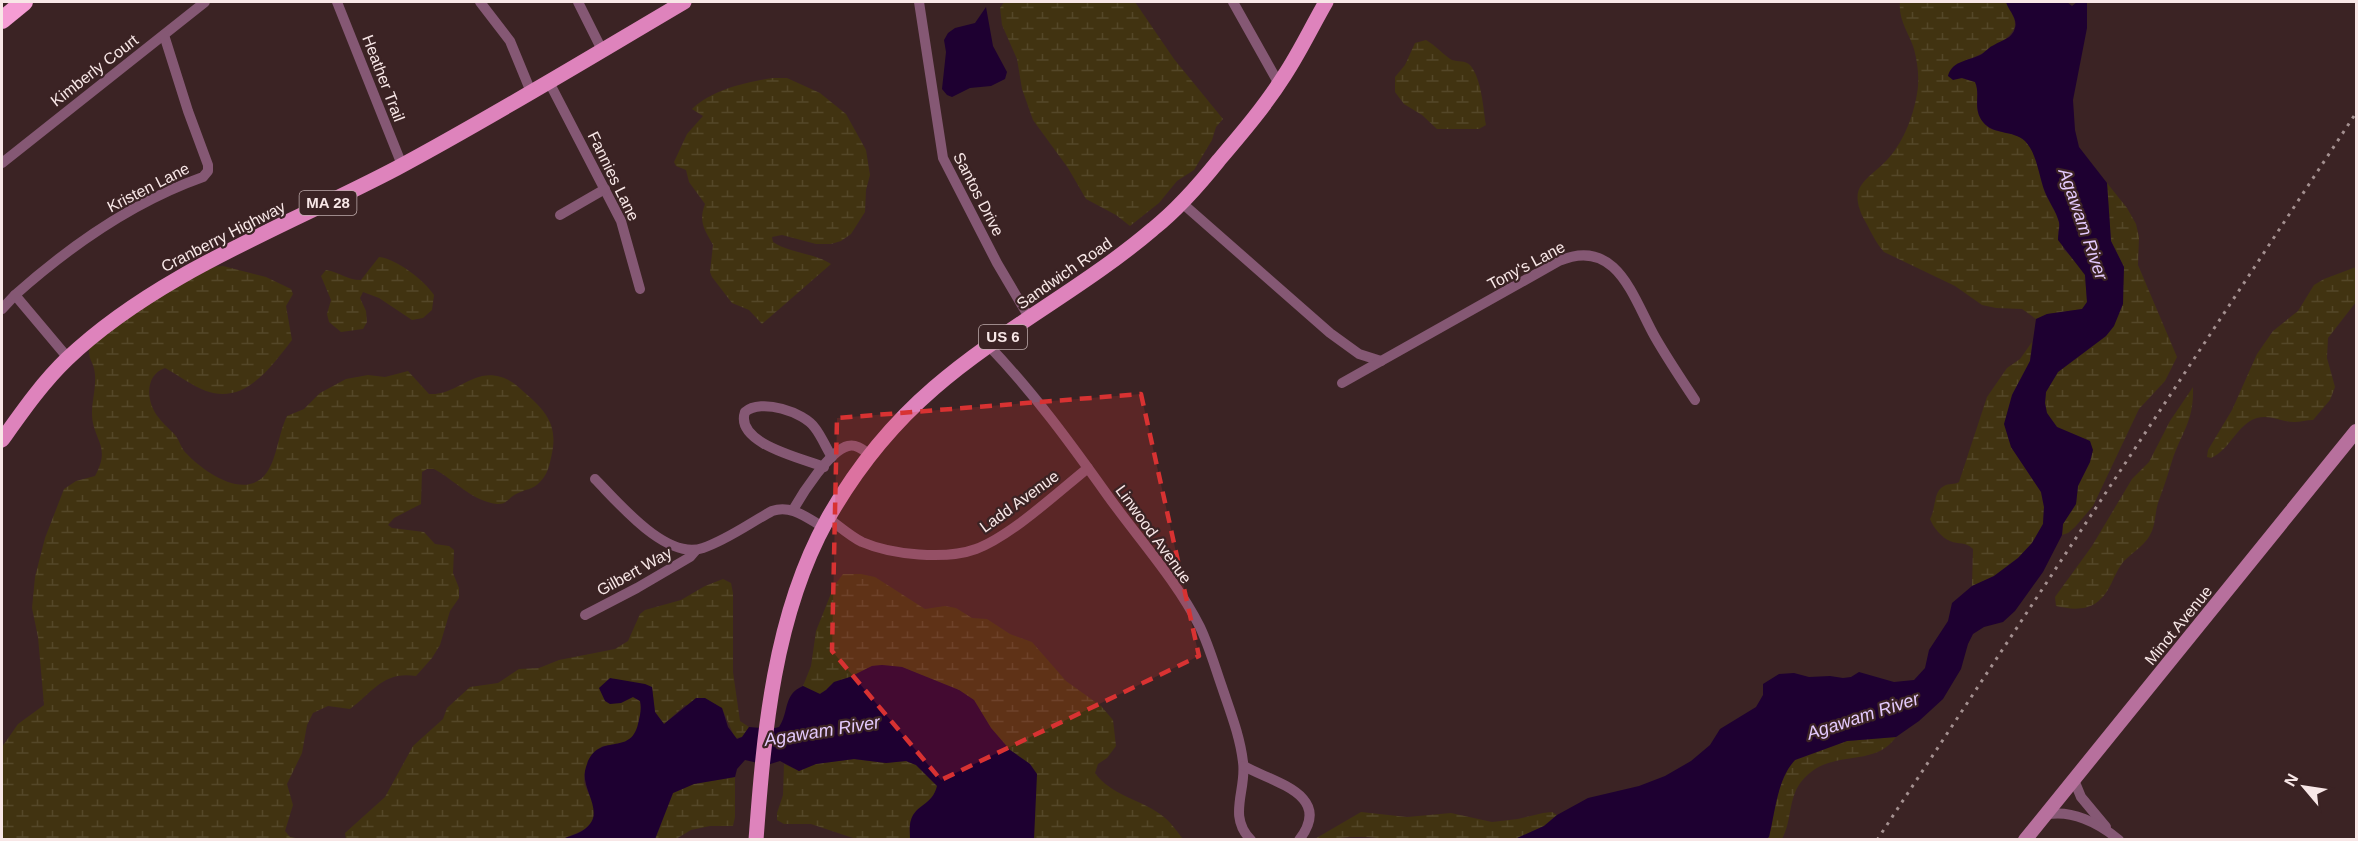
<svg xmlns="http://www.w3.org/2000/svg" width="2358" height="841" font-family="Helvetica,sans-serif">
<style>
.wetland{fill:url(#wetland-marsh)}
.water{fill:#1e0031}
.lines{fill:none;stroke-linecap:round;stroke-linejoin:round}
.street{stroke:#855874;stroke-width:10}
.secondary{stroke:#b7709d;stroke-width:14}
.primary{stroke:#de83bc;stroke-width:15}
.highway{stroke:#f59dd4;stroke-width:18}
.rail{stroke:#a49090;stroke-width:3;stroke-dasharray:3 6;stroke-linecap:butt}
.marked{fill:#d83232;fill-opacity:0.2;stroke:#d83232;stroke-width:4.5;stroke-dasharray:12 8;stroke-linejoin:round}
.labels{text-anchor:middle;stroke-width:4.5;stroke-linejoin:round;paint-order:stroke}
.shield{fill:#3b2324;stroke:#bfacac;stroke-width:1.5}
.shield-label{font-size:15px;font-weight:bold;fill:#f8e7e7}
.street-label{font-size:16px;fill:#f8e7e7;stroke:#3b2324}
.water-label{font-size:18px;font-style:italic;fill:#e4cafd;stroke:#3b2324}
</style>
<defs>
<pattern id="wetland-marsh" width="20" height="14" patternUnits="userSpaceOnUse" patternTransform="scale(1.5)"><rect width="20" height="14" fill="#413311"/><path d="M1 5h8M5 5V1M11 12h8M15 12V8" fill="none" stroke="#544728"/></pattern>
</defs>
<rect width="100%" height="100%" fill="#3b2324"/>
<g class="wetland">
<path d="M1004,2H1135L1174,59L1223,119L1216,127L1212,140L1194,170L1177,181L1159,203L1130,226L1116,215L1086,199L1068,168L1033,120L1022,89L1017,59L1002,25L1000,8Z"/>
<path d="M1900,2H2006C2008,9 2015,15 2015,24C2015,39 1979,56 1966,60L1961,78L1975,82C1981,95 1972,108 1983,122C1993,136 2013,129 2025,141C2038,154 2039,177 2045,193C2049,203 2057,212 2059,223C2060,227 2059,227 2058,232L2064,250L2079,264L2085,275L2087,302L2083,309L2047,314L2036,319L2022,309L1996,308L1982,305L1955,286L1884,252C1876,243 1871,232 1865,221C1844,182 1872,180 1892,154C1906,137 1916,108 1918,86C1919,74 1917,60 1914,49C1909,33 1898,20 1900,2Z"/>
<path d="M1426,40C1435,45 1446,57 1452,60C1458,62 1465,60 1470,65C1482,79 1483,108 1486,125L1479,129H1437L1422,115L1404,104L1395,92V77L1405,65L1415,43Z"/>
<path d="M773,78H787L820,93L846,114L866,150L870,175L866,190L865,212L851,234L841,241L831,244H816L782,235L772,237L773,242C787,252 817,254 831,264L762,324L749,310L732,303L712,277L710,272L713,245C705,230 698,222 705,204L689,182L686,170L676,166L674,162L687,134L703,116L692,109C713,89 746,82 773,78Z"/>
<path d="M2107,183L2127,208L2136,224L2139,237L2138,265L2177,357L2165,381L2139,409L2093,506L2075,527L2068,533L2062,535L2063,524L2076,504L2078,486L2090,462V441L2057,427L2046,413L2045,403L2046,392L2058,372L2106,336L2114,326L2124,267L2111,241Z"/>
<path d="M379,257C397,259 424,280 434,295L432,310L423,318L412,320L379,298L363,292L360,298L366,311L367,322L363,329L341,332L329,322L327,314L331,300L321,276L326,270C340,272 346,280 361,280Z"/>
<path d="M223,266L266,277L291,289L293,294L286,306L292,340C271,367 245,405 206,391C192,386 178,375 165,368C144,375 146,403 159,418C163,424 170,429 175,435C180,441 181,449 187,454C203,471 242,499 264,476C277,462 278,434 287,416L304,409L320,393L346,379L368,375L385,377L408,371L429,394C456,396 473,368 501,377C511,380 516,385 524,392C547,412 559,426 551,458C549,467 547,475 540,482C533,490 525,489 516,494C508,498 507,505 497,504C471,501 455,480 434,469H427L422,472L421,504L394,518L388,525L392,528L424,532L435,544L449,546L454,550L453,573L459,588V598L450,611L440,645L432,658L416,676C383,671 373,692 350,709L328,706L313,713L307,725L302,753L287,784L293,805L285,831L290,837L301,839L2,840V747L18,724L44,705L38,637L32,608L35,577L45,538L64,489L76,481L95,476C112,445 92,440 92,413C92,401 96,388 95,375C94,358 85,361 91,339L207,267Z"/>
<path d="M2356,267V302L2328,338L2327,358L2335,387L2330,400L2313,420C2307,420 2300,422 2294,422C2281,422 2270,414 2257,418C2237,424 2230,450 2211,458L2207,457L2208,450L2232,410L2257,354L2273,331L2298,311L2314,285L2324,279Z"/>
<path d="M2032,342L2030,361L2012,395L2011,447L2041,492L2044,507L2043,524L2032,543L2018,558L1994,576L1972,586L1973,549C1965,541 1959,545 1950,541C1942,538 1933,527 1930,519C1936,509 1933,491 1944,486C1949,483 1954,485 1959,482L1987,397L2007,368L2020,359Z"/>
<path d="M2193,387C2194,422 2182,431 2172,461C2168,474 2164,487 2159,500C2155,510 2156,521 2152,531C2146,545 2134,551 2124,561C2113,574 2111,593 2096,603C2084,611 2069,609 2056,606L2055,597L2092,546L2132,479L2149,462L2170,421Z"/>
<path d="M843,574H861L875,577L925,609L945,606L956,608L972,618L987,619L1010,634L1032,642L1066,681L1101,706L1113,720L1116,746L1107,758L1098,764L1095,773C1111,795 1139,799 1160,814C1170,821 1176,830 1183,839H1034L1030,764L1010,750L991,728L974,700L959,690L902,667L882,665L872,666L850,677L834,682L826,690L819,694L803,686L811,666L816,631L834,586Z"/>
<path d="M723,579L731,583L733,593V672L740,721L749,727L742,737L735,738L722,708L685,705L664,724L655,712L652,687L621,703L633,697L640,701C642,712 639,737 627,742C620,745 609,745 602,746C594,756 584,765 584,779C584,795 609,813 583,830C576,834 568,836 561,840H346L345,833L385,797L413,746L443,719L447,708L470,687L498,683L519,669L539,668L559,660L615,649L628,641L640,614L645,610L681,600L705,586Z"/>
<path d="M1896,737C1873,770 1829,746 1801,782C1788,799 1792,821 1782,839L1766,840L1769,837C1775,813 1777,779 1795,760L1847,741Z"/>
<path d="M854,759L886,763L906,761L916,765L938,786C932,805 916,804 911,820C909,826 910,833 910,839H856L811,824H784L777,820V813L783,795L784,764L799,771L816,764Z"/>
<path d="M735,777V817L733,826H710L691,830L676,839L655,840L673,793L694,784Z"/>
<path d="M1361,812L1407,817L1451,813L1492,822L1518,819L1543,813L1552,812L1557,815L1544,826L1515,839L1387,840C1365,834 1336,839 1313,840Z"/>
</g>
<g class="water">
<path d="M2006,2H2067L2072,6L2077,2H2087V28L2073,100L2075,130L2079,147L2107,183L2111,241L2124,267L2123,304L2114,326L2106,336L2058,372L2046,392L2045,403L2047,413L2057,427L2090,441L2093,450L2090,462L2078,486L2076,504L2063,524L2062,535L2043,572L2015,611L2003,622L1984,627L1973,634L1968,644L1961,669L1943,699L1919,721L1896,737L1847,741L1795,760C1777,779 1775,813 1769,837L1766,839H1515L1544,826L1557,815L1588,798L1639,786L1665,776L1691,761L1710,745L1720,729L1756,707L1763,695V684L1779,674L1794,673L1809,677L1830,676L1843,678L1851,677L1859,672L1894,682L1914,680L1925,668L1929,650L1948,621L1952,603L1972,586L1994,576L2018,558L2032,543L2043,524L2044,507L2041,492L2011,447L2004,424L2012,395L2030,361L2036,319L2047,314L2082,309L2087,302L2085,275L2058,240C2058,233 2060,228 2059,222C2056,211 2049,202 2045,192C2039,177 2037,153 2025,141C2013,130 1993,135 1983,122C1972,108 1981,95 1975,82L1962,78L1953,80L1948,76C1952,60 1970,61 1982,54C1986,51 1989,47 1994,45C2002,40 2012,39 2015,28C2018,18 2008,10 2006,2Z"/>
<path d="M986,7L993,46L1007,72L1005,79L991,86L970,88L952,97L947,95L942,89L946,52L944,40L948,33L955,28L975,23Z"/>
<path d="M882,665L902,667L959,690L974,700L991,728L1010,750L1030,764L1037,774L1034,839H910C910,833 909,826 911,820C916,804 932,806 937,786L916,765L906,761L886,763L854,759L816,764L799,771L780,761L767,765L745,760L737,769L735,777L694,784L673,793L655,839L561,840C568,836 576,835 582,831C610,814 578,789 586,767C597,730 630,758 638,724C640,715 642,709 640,701L633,697L621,703L610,704L605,701L599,688L610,678L645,684L652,687L655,712L664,724L696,698H705L722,708L728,727L737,739L742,737L749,727L771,729L779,727C789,713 783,694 803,686L820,694L826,690L834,682L850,677L872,666Z"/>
</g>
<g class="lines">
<g class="street">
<path d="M337,2L402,165"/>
<path d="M480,2L510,41L531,92"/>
<path d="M578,2L602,50"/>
<path d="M919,2L943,158L997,263L1030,319"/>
<path d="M1233,2L1279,84"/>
<path d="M549,82L621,221L640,289"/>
<path d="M2,163L205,2"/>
<path d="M1182,203L1330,333L1359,354L1381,361"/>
<path d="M560,215L605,189"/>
<path d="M2,309L15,295"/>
<path d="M989,346C1034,393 1071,444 1108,496C1138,538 1177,581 1200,627C1209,646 1215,667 1222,687C1230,711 1240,736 1243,762C1247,790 1227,816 1251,840"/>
<path d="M68,358L15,295C70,246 132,202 203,177L208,171V165L188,111L164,35"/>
<path d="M1342,383L1559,261C1617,236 1633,298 1655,337C1667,358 1681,379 1695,400"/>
<path d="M824,467C805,459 734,444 745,412C761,398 804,412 815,428C822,437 826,448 832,457"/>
<path d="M595,479C618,502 666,561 703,548C727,540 750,523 772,511C791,504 807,518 823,527"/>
<path d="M793,510C802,494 830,450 848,446C857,444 863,450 870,455"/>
<path d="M828,518C839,526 850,536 862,542C892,555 946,560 976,549C1011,536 1058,492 1088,468"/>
<path d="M585,615L637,588L690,557L696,550"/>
<path d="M1244,766C1271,782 1335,794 1299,840"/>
<path d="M2074,780L2081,797L2106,827"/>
<path d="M2045,815C2071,809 2099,823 2119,840"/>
</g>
<path class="secondary" d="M2025,840L2356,431"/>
<g class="primary">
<path d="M2,440C22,412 42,383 67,359C157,273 287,226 397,168C494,116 589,58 684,2"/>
<path d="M756,840C764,732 774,616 827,520C855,470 890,426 934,388C1002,329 1084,288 1153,229C1178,209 1199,185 1219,160C1242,133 1265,106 1284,76C1300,52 1312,26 1326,2"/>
</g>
<path class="highway" d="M2,20L24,2"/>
<path class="rail" d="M1877,840L2356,113"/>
</g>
<path class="marked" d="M1141,394L1199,656L941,780L832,651L837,418Z"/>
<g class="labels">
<g class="shield">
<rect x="299.5" y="191" width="57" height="24" rx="4.5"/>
<rect x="979" y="325" width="48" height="24" rx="4.5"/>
</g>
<g class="shield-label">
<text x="328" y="208">MA 28</text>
<text x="1003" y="342">US 6</text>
</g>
<g class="street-label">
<text transform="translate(94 70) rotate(-38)" y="6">Kimberly Court</text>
<text transform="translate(384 78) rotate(69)" y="6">Heather Trail</text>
<text transform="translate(614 176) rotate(64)" y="6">Fannies Lane</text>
<text transform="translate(148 187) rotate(-27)" y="6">Kristen Lane</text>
<text transform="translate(979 194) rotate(63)" y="6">Santos Drive</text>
<text transform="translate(223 236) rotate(-27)" y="6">Cranberry Highway</text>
<text transform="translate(1526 265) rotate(-28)" y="6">Tony's Lane</text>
<text transform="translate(1064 273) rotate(-35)" y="6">Sandwich Road</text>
<text transform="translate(1019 501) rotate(-36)" y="6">Ladd Avenue</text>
<text transform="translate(1154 534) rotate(54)" y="6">Linwood Avenue</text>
<text transform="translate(634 571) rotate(-29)" y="6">Gilbert Way</text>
<text transform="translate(2178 625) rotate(-51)" y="6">Minot Avenue</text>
</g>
<g class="water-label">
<text transform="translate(2083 224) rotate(71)" y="6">Agawam River</text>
<text transform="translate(1863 716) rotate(-18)" y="6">Agawam River</text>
<text transform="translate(822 731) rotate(-9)" y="6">Agawam River</text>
</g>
</g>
<rect width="2358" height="841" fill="none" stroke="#f8e7e7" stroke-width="6"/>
<g transform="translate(2304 787) rotate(299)" stroke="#3b2324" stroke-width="4.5" paint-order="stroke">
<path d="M0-4.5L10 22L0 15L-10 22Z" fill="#f8e7e7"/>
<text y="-9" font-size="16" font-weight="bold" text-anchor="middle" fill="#f8e7e7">N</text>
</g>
</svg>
